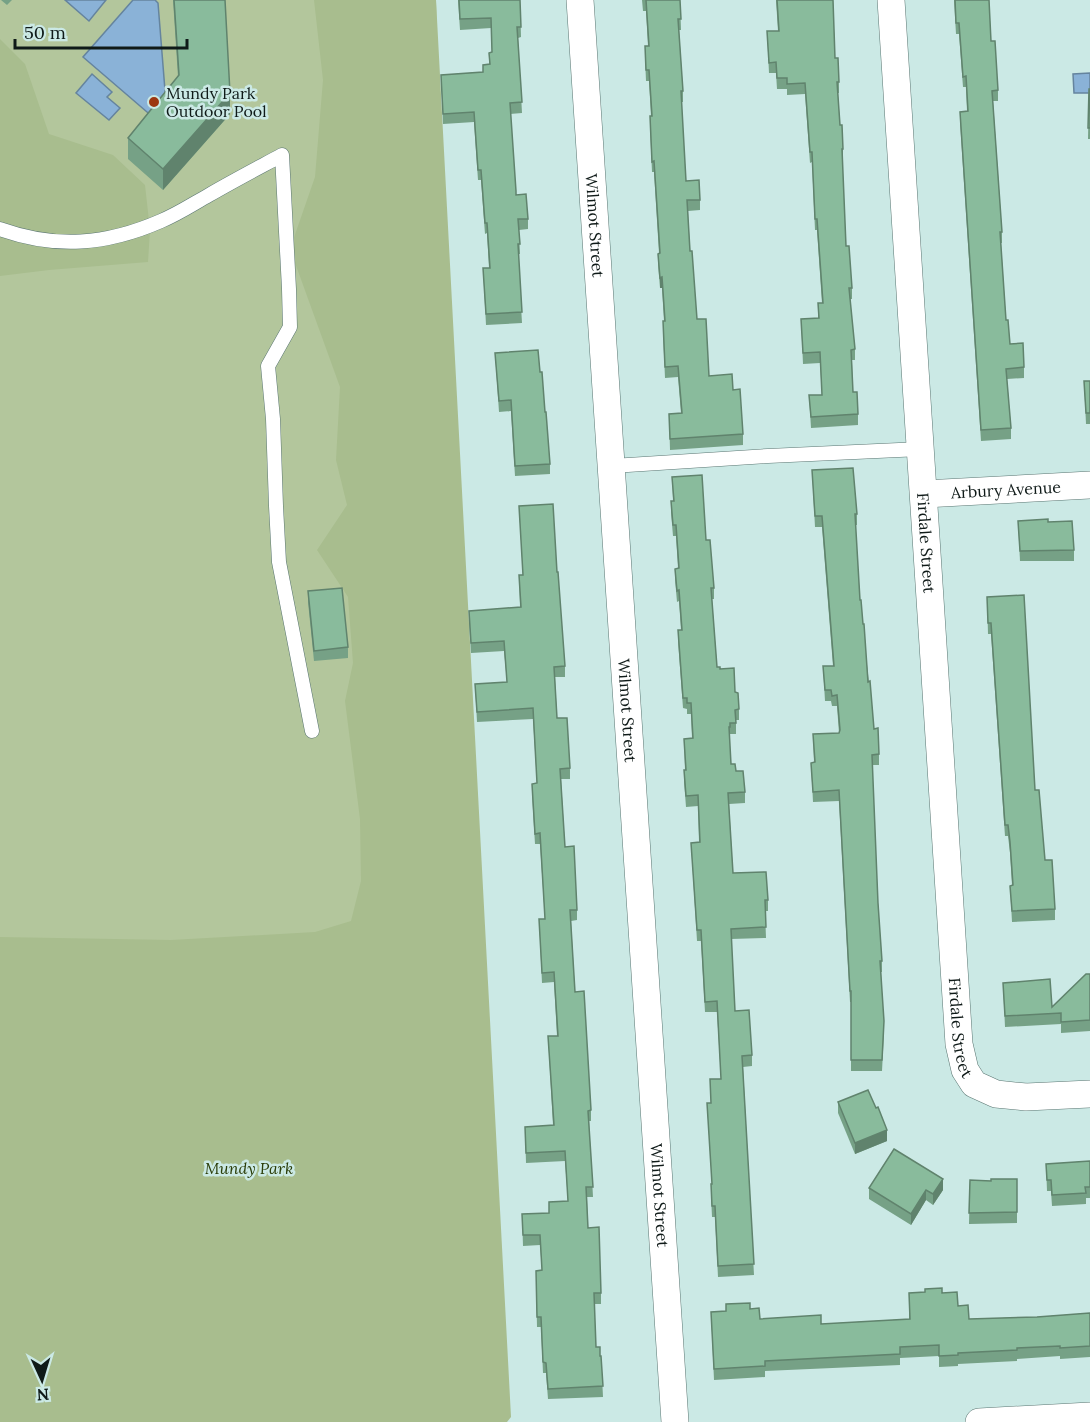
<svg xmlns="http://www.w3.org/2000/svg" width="1090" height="1422" font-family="Lora,serif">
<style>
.green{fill:#b3c69c}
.forest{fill:#a8bd8e}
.water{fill:#8ab2d7;stroke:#65849e;stroke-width:1.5}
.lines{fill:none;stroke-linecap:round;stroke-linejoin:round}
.lane-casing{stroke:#5a7672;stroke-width:15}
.street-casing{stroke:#5a7672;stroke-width:28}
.lane{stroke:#fff;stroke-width:14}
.street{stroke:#fff;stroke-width:27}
.wall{fill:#76a186}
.shaded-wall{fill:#60836d}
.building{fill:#89bb9c;stroke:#60836d;stroke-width:1.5}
.poi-dot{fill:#9c3610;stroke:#cbe9e5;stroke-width:2}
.labels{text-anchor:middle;stroke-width:5;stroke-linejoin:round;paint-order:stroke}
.poi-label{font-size:16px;fill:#0f1a18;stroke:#cbe9e5;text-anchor:start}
.street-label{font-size:16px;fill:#0f1a18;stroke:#cbe9e5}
.park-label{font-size:16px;font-style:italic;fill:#2a3d08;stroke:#cbe9e5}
</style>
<rect width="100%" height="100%" fill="#cbe9e5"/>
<path class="green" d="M0,0H436L477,1422H0Z"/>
<g class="forest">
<path d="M314,0H436L511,1417L507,1422H0V937L171,940L315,932L351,921L361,881L360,819L345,701L353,663L348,597L317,550L347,505L336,460L340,387L290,249L315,177L323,80Z"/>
<path d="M0,39L25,64L49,134L113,155L145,185L150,230L148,262L49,270L0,276Z"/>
</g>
<g class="water">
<path d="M65,0H106L89,21Z"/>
<path d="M133,0H155L158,3L166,103L154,118L83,57Z"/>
<path d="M1090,73V93H1074L1073,74Z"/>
<path d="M92,74L112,92L107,97L120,108L109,120L76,93Z"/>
</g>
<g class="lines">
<defs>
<g id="lane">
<path d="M0,229C56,249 106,245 161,221C178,214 193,204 209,195C233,181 258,168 282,155L289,289L290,327L268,366L273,419L276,506L279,562L312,731"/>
<path d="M612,466L768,456L921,449"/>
</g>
<g id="street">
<path id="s1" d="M580,0L675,1422"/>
<path id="s2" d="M891,0L959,1044L965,1070L974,1084L996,1094L1026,1097L1090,1094"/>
<path id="s3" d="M924,494L1090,485"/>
<path d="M979,1422L1090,1416"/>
</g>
</defs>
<use href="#lane" class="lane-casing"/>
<use href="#street" class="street-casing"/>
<use href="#lane" class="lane"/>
<use href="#street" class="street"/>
</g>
<g class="wall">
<path d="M1,0H12L7,5Z"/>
<path d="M173,0H225L230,114L163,190L128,159V138L178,77Z"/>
<path d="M458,0H520L521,37L518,38L522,113L510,114L516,191V195L528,219V229L519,230L520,254H518L522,323L486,325L483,268H489L487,233L485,234L481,180H478L474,122L443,124L441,75L483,72V65L489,64V53L492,52L491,28L460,30Z"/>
<path d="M642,0H680L681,30H679L683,91V102H681L686,181L700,200V210L688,211L690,251L697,319L709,376L733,390L743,434V445L670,450L669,414L681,413L678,377L665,378L663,332V321H664L662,288H660L658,264V254L659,253L654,172H652L650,127V116H651L649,81H646L645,57V46H648L646,11H643Z"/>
<path d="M776,0H833L835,58L839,82V93H838L840,125L843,149V160H842L846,246L852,288V299H850L855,349V360H852L853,392L858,414V425L811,428L809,395H822L820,363L803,364L801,319L818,318V303H822L817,230H815L812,162L810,163L805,94L787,95V89H777L776,73H769L767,31H778Z"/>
<path d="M954,0H989L991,41L998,90V101H993L1002,232V243H1001L1006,320L1010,344L1024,367V378L1007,379L1011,428V439L981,441L960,122V112L967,111L966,87H963L959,34H956Z"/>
<path d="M1089,89H1090V139H1088Z"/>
<path d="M495,353L550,464V474L515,476L511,411L499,412Z"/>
<path d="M1084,381H1090V424H1086Z"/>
<path d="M812,470L857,514V525H855L860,600L874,729L879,754V765H872L878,903L882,961V972H881L884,1032L882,1071H851V1002H850L839,801L813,802L811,763L814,762L813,734L839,733L837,706H832L831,701H825L823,666H833L822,527H815Z"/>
<path d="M672,477L706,540L714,588V599H712L717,667L720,669L735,692L739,709V720H736V734H730L729,738L731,764L736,771L745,792V803L729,804L733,873L768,900V911H765L766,938L731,939L735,1011L752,1055V1066L743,1067L754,1275L718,1277L715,1217H712L711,1195V1184H712L707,1103H711L710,1079H721L717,1012H705L701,941H697L691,843L699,842L698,806L686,807L684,781V770H685L684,739L692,738L691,714H687V709L683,708L678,641V630H681L679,601L677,602L675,579V569L678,568L676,536H673L671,512V501H673Z"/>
<path d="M519,506L557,572L565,666V677H555L557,718L570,768V779H561L565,847L577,910V920L571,921L575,992L591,1110V1121H589L593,1197H587L588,1228L601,1293V1304H594L596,1347L600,1356H601L603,1397L548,1399L546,1373H543L541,1327H537L536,1281L542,1270L540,1245L523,1246L522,1214L549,1213V1202L568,1201L565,1161L526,1163L525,1127L553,1125L548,1036H557L554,982L542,983L539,919H545L540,844H535L532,794V784L537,783L533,719L477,722L475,684L507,682L504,651L471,653L469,621V611L520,607L519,575H523Z"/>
<path d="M1018,521L1048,522L1074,550V561H1020Z"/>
<path d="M308,591L348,647V658L314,661L308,602Z"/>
<path d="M987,597L1035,790L1045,860L1055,909V920L1012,922L1010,886L1012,885L1010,853L1008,836H1005L991,634H988Z"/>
<path d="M1090,974V1031L1061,1033V1024L1005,1027L1003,983L1052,1007Z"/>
<path d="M838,1102L887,1141L855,1154L838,1113Z"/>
<path d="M1090,1161V1198H1086V1204L1052,1206L1051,1191H1047L1046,1164Z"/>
<path d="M1017,1179V1223L969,1224L970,1180L991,1181Z"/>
<path d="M869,1188L943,1190L933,1205L926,1200L911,1225L869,1199Z"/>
<path d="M909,1293H942L958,1306L969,1319L1037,1317L1090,1313V1357L1060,1359V1356L1017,1359V1361L958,1364V1366L939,1367V1356L900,1358V1365L765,1371V1377L714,1380L711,1312L750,1309L760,1319L821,1324L909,1319Z"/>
</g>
<g class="shaded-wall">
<path d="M230,93V114L163,190V169Z"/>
<path d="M662,277V288H660V278Z"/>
<path d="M887,1130V1141L855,1154V1143Z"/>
<path d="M943,1179V1190L933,1205V1194Z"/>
<path d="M926,1190V1200L911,1225V1214Z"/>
</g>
<g class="building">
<path d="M174,0H225L230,93L163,169L128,138L179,75Z"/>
<path d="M459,0H520L521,27H517L522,102L510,103L516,191V195L526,194L528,219H518L520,244H518L522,312L486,314L483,268H490L487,223H485L481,170H478L474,112L443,114L441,75L483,72V65L490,64L489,53L492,52L491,18L460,19Z"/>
<path d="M646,0H680L681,19H678L683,91H681L686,181L699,180L700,200H687L690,251H692L697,319H706L709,376L732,374L733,390L740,389L743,434L670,439L669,414L682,413L678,366L665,367L663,321H665L662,277L660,278L658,254L660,253L654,161L652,162L650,116H652L649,70H646L645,46H649Z"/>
<path d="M777,0H833L835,58H838L839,82H837L840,125H842L843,149H842L846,246H849L852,288H849L855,349L851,350L853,392H857L858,414L811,417L809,395H822L820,352L803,353L801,319L819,318L818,303H823L817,219H815L812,152H810L805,83L787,84V78H777L776,62L769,63L767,31H779Z"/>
<path d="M955,0H989L991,41H995L998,90L992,91L1002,232H1000L1006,320H1008L1010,344L1023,343L1024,367L1006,369L1011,428L981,430L960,112L968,111L966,76L963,77L959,23H956Z"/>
<path d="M1089,89H1090V128H1088Z"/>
<path d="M538,350L540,372H542L545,412H546L550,464L515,466L511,400L499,401L495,353Z"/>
<path d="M1084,381H1090V413H1086Z"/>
<path d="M853,468L857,514H855L860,600H861L863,624H864L868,682L870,681L874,729L878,728L879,754L872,755L878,903L882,961H880L884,1021L882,1060H851V991H850L839,790L813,792L811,763L815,762L813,734L839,733L840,730L837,695L832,696L831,690H825L823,666H834L822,516H815L812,470Z"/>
<path d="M702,475L706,540H710L714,588H711L717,667H720V669L734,668L735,692L738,693L739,709L735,710L736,723H730V727H729L731,764H735L736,771H743L745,792L728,793L733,873L766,872L768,900H765L766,927L731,929L735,1011L749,1010L752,1055L742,1056L754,1264L718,1266L715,1206H712L711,1184H712L707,1103H711L710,1079H721L717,1001L705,1002L701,930H697L691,843L700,842L698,795L686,796L684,770H686L684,739L693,738L691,703H687V698H683L678,630H682L679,590L677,591L675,569L679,568L676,525H673L671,501H674L672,477Z"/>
<path d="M553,504L557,572H558L565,666L554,667L557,718H567L570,768L560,769L565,847L574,846L577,910H570L575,992L584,991L591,1110L588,1111L593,1187H586L588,1228L599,1227L601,1293H594L596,1347H600V1356H601L603,1386L548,1389L546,1363L543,1362L541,1317H537L536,1271L542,1270L540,1235H523L522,1214L549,1213V1202L568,1201L565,1151L526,1153L525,1127L554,1125L548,1036H558L554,972L542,973L539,919H545L540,833L535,834L532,784L537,783L533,708L477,712L475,684L507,682L504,641L471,643L469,611L521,607L519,575H523L519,506Z"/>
<path d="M1048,519V522L1072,521L1074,550L1020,551L1018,521Z"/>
<path d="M342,588L348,647L314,651L308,591Z"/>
<path d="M1024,595L1035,790H1039L1045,860H1052L1055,909L1012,911L1010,886L1013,885L1010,842L1008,825H1005L991,623H988L987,597Z"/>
<path d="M1086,974H1090V1020L1061,1022V1013L1005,1016L1003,983L1050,979L1052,1007Z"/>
<path d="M868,1090L876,1108L878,1107L887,1130L855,1143L838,1102Z"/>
<path d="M894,1149L943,1179L933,1194L926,1190L911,1214L869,1188Z"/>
<path d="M1090,1161V1187H1085L1086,1193L1052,1195L1051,1180H1047L1046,1164Z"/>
<path d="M991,1179H1017V1212L969,1213L970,1180L991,1181Z"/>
<path d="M942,1288V1293L957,1292L958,1306L968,1305L969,1319L1037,1317L1090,1313V1346L1060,1348V1346L1017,1348V1350L958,1353V1355L939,1356V1345L900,1347V1354L765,1361V1366L714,1369L711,1312L726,1311V1304L750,1303V1309L759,1308L760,1319L821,1315V1324L910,1319L909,1293L925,1292V1289Z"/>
</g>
<circle class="poi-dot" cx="154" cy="102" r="6"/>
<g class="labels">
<g class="poi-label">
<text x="166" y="99">Mundy Park<tspan x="166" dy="18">Outdoor Pool</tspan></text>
</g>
<g class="street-label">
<text dy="6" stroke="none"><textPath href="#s1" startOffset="226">Wilmot Street</textPath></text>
<text dy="6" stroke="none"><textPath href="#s3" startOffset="82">Arbury Avenue</textPath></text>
<text dy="6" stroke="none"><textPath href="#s2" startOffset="544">Firdale Street</textPath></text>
<text dy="6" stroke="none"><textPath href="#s1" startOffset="712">Wilmot Street</textPath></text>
<text dy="6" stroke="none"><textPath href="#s2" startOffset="1030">Firdale Street</textPath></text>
<text dy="6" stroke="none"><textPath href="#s1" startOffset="1198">Wilmot Street</textPath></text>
</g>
<g class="park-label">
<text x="249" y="1174">Mundy Park</text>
</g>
</g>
<g transform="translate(42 1380) rotate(176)" stroke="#cbe9e5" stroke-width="4.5" paint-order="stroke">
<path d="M0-4.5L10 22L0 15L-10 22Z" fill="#0f1a18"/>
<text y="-9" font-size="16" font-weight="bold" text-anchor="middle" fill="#0f1a18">N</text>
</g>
<path d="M15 39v9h172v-9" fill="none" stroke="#0f1a18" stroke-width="3"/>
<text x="24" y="39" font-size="18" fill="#0f1a18" stroke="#cbe9e5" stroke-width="4.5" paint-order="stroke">50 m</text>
</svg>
